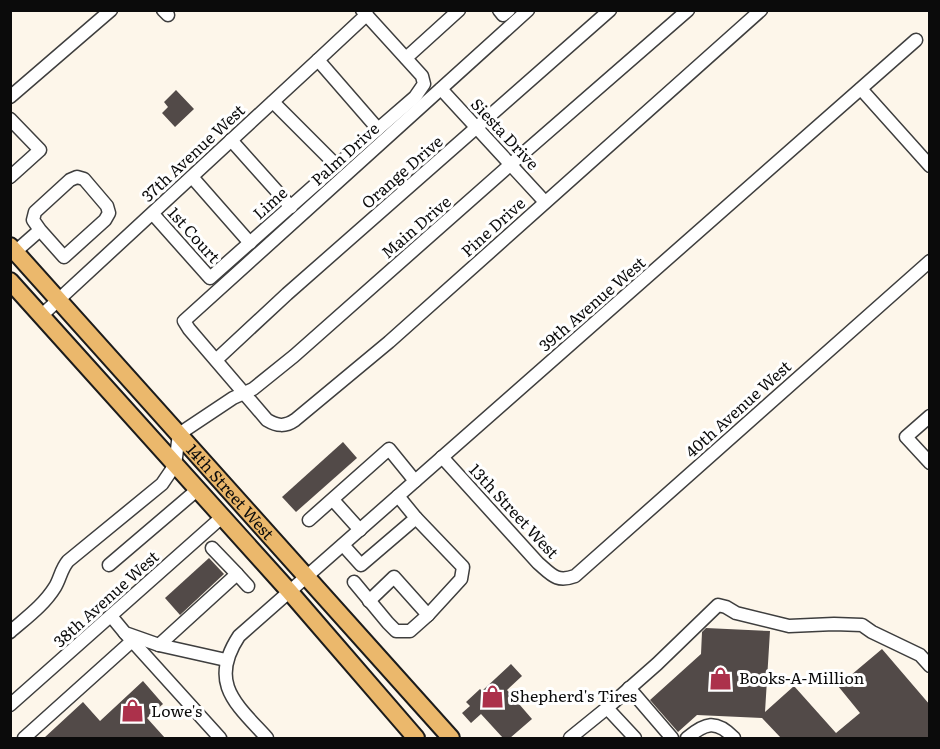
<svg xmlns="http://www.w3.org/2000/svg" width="940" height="749" font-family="Literata,serif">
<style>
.building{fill:#524a48}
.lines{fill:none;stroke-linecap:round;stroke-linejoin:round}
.minor-casing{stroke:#3e3e3e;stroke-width:15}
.major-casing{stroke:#1c1c1c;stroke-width:20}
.minor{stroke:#fff;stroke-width:12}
.major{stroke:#ebb86c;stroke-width:16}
.labels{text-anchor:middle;stroke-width:6;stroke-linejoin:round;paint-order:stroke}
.street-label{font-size:16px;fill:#0b0b0b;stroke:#fff}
.poi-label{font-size:16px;fill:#0b0b0b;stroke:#fff;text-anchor:start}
</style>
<rect width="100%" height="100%" fill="#fdf6ea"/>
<g class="building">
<path d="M176,90L194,109L175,127L162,113L168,107L164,102Z"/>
<path d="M343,442L357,458L296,512L282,497Z"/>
<path d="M209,558L224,574L180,615L165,598Z"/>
<path d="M706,628L770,631L765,712L794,686L836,733L860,713L838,686L882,649L930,705V738H781L762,718L697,715L678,732L650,700L701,654L702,632Z"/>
<path d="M511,664L522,676L507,690L532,719L510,738H503L481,714L471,723L462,713L470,706L466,702L480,689L482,691Z"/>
<path d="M143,681L163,704L147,718L165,738H44L83,702L100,721Z"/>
</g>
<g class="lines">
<defs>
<g id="minor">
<path d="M163,10L168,15"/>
<path d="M499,10L503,15L509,10"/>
<path d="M528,10L184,321L189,329L267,420C277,426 285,427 295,420L389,342L761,10"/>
<path d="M406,58L459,10"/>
<path d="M318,60L378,129"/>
<path d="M441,89L545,202"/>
<path d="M861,89L930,166"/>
<path d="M10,97L111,10"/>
<path d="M273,102L337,166"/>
<path d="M10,119L40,150L10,177"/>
<path d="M231,140L291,207"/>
<path d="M192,177L250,243"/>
<path d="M153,214L210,278L378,129L415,97L424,84L422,76L362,10"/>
<path d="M15,252L40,230L64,257L105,220L109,213L107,206L84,179L77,177L70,180L35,212L33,220L40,230"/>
<path d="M42,315L318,60L363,18L367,10"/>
<path d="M216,360L287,294L610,10"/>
<path d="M930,416L906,437L930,463"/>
<path d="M442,457L538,563C551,574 556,583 575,576L930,261"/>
<path d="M333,500L360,530"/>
<path d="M309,520L389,449L415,481"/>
<path d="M343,545L361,565L416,518L398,496"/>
<path d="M109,565L197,490"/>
<path d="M237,574L248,586"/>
<path d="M354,582L388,623L396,631H410L428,615L461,579L463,567L416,518"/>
<path d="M369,601L394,577L428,615"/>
<path d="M111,616L125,633L159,645L226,660"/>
<path d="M10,632C26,618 44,605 55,587C60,579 61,569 68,561L162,484L175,465L179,434L233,398L253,389L294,356L511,164L688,10"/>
<path d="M125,633L220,738"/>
<path d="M159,645L237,574L212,548"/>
<path d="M629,688L672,738"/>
<path d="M10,705L222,517"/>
<path d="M607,708L657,664L718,605L726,607L736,613L789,626L834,624L862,625L872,632L920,655L930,666"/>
<path d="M24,738L132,641"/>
<path d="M267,738C236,704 208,683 239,636L916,40"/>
<path d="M570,738L607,708L635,738"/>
<path d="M687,738C705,723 716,719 734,738"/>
</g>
<g id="major">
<path id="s1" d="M10,246L451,738"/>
<path d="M10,281L289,591L416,738"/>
</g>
</defs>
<use href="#minor" class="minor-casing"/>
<use href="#major" class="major-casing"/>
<use href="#minor" class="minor"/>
<use href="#major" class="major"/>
</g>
<defs>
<symbol id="shop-bare" viewBox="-9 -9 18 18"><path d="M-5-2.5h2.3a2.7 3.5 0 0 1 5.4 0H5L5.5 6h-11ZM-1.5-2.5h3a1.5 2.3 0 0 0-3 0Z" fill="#ac314b" stroke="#fff" stroke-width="2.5" paint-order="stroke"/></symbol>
</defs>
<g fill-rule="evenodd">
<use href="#shop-bare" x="704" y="662" width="33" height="33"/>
<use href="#shop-bare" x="476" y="680" width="33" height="33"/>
<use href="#shop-bare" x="116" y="694" width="33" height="33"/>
</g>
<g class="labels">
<g class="street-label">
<text transform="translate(505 134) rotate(47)" y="6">Siesta Drive</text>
<text transform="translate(193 153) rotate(-43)" y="6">37th Avenue West</text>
<text transform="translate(345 154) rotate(-42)" y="6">Palm Drive</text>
<text transform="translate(402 172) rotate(-41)" y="6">Orange Drive</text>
<text transform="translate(270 203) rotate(-42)" y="6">Lime</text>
<text transform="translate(416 227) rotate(-41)" y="6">Main Drive</text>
<text transform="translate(493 227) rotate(-42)" y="6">Pine Drive</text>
<text transform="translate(194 235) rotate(48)" y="6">1st Court</text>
<text transform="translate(592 304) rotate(-41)" y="6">39th Avenue West</text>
<text transform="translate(738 409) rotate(-42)" y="6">40th Avenue West</text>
<text dy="6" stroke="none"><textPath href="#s1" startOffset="330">14th Street West</textPath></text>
<text transform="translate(514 511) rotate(47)" y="6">13th Street West</text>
<text transform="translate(106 599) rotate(-42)" y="6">38th Avenue West</text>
</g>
<g class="poi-label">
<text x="739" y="684">Books-A-Million</text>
<text x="510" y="702">Shepherd's Tires</text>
<text x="151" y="717">Lowe's</text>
</g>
</g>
<rect width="940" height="749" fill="none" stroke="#0b0b0b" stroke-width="24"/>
</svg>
